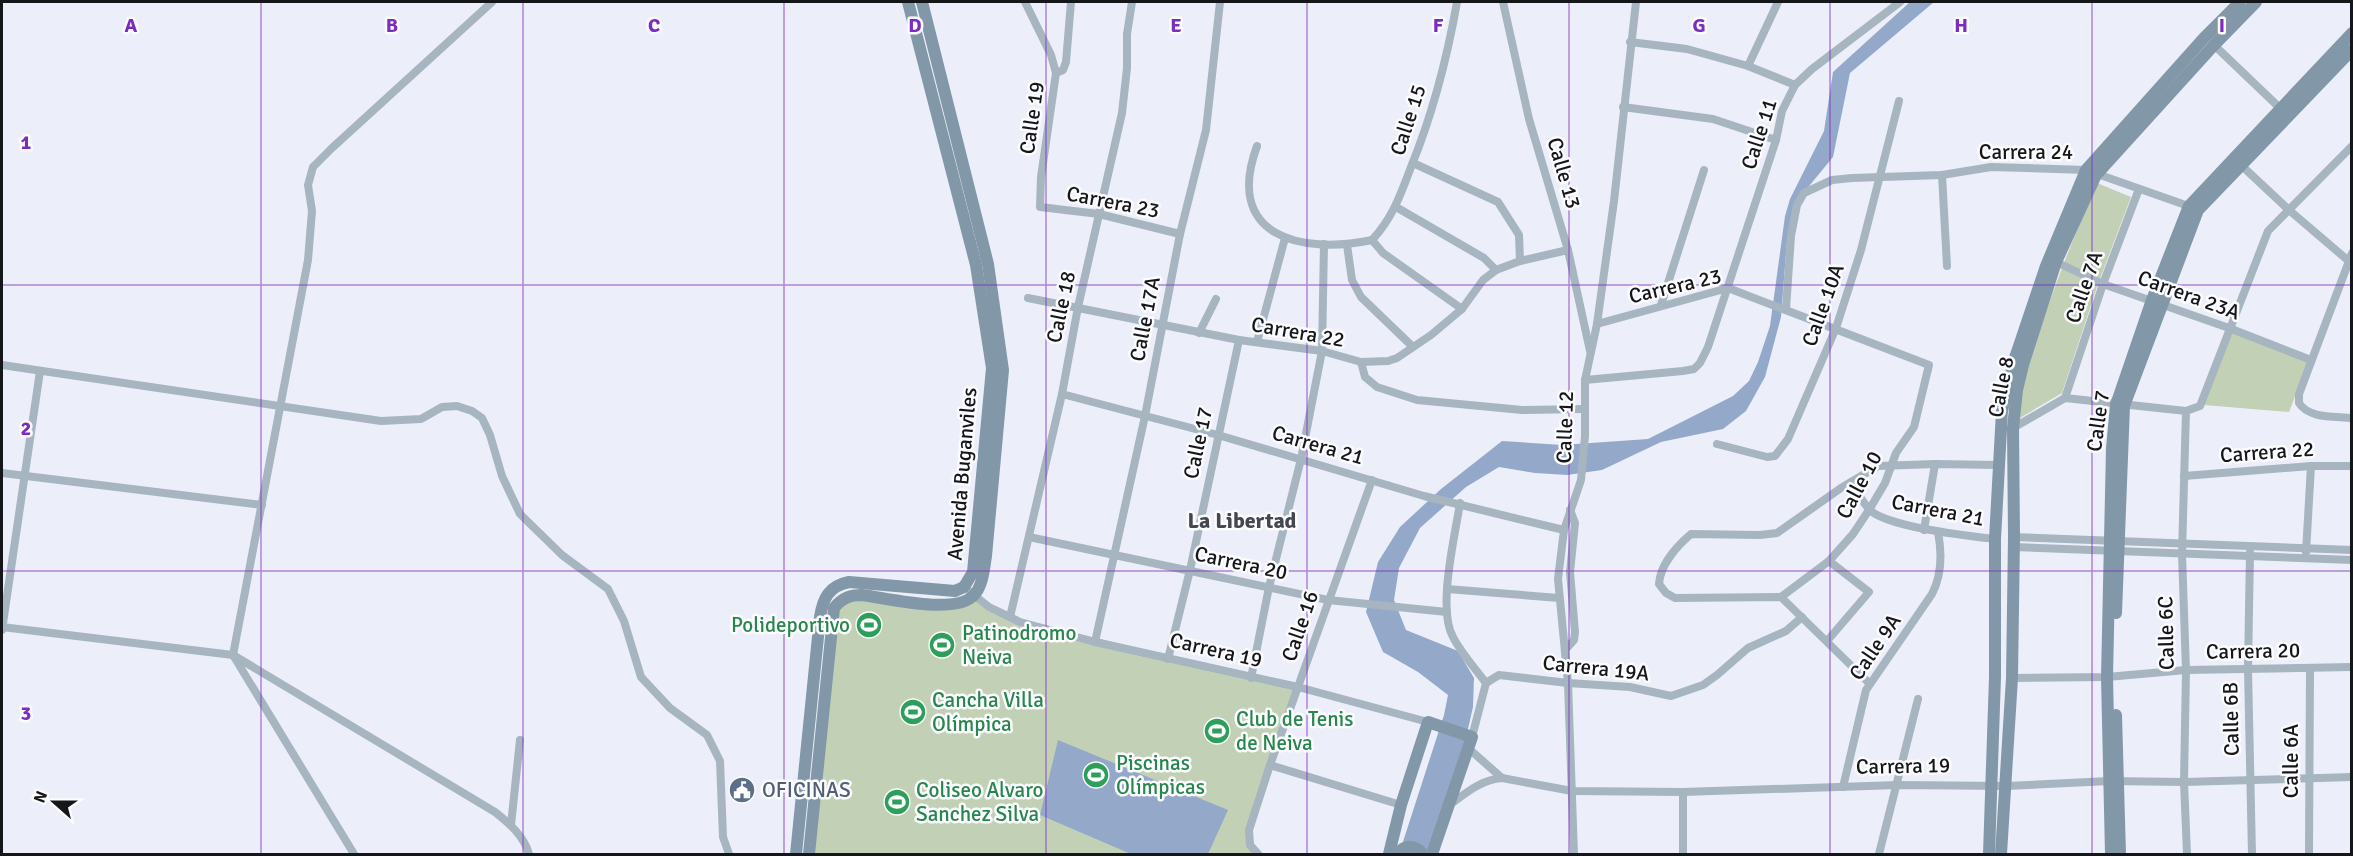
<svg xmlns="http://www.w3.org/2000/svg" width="2353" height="856" font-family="Signika,sans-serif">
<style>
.green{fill:#c2d1b6}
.water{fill:#94a9c9}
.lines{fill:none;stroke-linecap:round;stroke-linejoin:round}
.minor{stroke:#a6b5c0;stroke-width:8}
.secondary{stroke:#8298a9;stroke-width:12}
.grid{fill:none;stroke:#7b2cbf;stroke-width:1.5;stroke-opacity:0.55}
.labels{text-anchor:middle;stroke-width:5;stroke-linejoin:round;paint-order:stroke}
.street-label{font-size:21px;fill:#151619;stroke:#fcfcfe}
.leisure-label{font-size:21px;fill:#27864d;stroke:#fcfcfe;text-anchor:start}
.service-label{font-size:21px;fill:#4e5e75;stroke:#fcfcfe;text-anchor:start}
.neighbourhood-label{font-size:22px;font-weight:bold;fill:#454750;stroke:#fcfcfe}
.grid-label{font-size:20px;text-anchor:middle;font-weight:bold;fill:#7b2cbf;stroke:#fcfcfe;stroke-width:5;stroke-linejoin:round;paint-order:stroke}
</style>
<rect width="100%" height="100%" fill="#eceff9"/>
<g class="green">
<path d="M2097,183L2131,197L2098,284L2062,393L2020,418C2015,392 2031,354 2040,329C2057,279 2076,231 2097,183Z"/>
<path d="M2231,331L2309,361L2289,412L2204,405Z"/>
<path d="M851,595L927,604L973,596L1010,617L1298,687L1249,830L1258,854H809L832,617Z"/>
</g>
<g class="water">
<path d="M1910,2H1934L1850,73L1833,157L1796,202L1787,241L1781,317L1765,377L1746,411L1723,429L1661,442L1602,470L1567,475L1535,473L1499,467L1466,487L1420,528L1399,568L1394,600L1406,630L1458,651L1474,678L1473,707L1462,755L1431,854H1399L1444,715L1448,695L1418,672L1383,652L1366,612L1378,562L1400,527L1441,489L1502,441L1562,445L1648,439L1733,396L1749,381L1758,362L1770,326L1785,216L1790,199L1824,131L1833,72Z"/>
<path d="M1058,740L1228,810L1208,854H1131L1040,815Z"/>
</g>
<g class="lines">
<g class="minor">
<path d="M1025,2L1051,55L1056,73"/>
<path d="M1071,2L1066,62L1063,70L1056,73L1041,177L1040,207L1099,214L1180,234"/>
<path d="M1503,2L1529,119L1568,250L1590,351"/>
<path d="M1630,42L1687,49L1748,66L1795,85"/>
<path d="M2214,45L2283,111"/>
<path d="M1748,66L1778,2"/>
<path d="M1623,107L1713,119L1776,140"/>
<path d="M1257,146C1224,236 1300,255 1372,240"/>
<path d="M1413,163L1498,202L1519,235L1520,261"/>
<path d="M2242,166L2289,210L2351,263"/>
<path d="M1942,175L1947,266"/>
<path d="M1396,207L1484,258L1496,270"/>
<path d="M1372,240C1392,219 1401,194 1411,167C1433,113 1447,59 1457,2"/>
<path d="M1372,240L1383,253L1462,309"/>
<path d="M1347,245L1352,280L1361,297L1413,347"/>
<path d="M2352,253L2299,394V403C2309,419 2335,416 2352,418"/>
<path d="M2056,262L2103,284L2229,328L2311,360"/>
<path d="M1028,298L1239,340L1322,351L1361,362L1388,361L1397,358L1431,335L1462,309L1483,280L1496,270L1520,261L1568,250"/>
<path d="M1661,305L1704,170"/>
<path d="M1786,309L1791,236L1797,205L1804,193L1832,180L1852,178L1942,175L1991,167L2086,170L2194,208"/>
<path d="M1597,324L1728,288L1929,365L1914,427L1896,453L1885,483L1869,510L1853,534L1829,561L1781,597"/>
<path d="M1199,333L1216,299"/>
<path d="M1257,342L1285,238"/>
<path d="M1361,362L1365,377L1377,387L1417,400L1522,410L1583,409"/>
<path d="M2,365L381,421L421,419L442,407L457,406L472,411L482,418L490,435L502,476L520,514L562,555L608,589L624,621L641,677L670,708L707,735L720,761L723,837L729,854"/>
<path d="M1585,380L1683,371L1694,369L1700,363L1708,347L1776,140L1782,111L1795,85L1812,69L1900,2"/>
<path d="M1062,394L1218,435L1424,496L1564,530"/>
<path d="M2065,398L2103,284L2139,189"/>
<path d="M2186,411L2182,554L2186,670L2184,782L2187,854"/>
<path d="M2013,428L2065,398L2186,411L2200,406L2268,231L2352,146"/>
<path d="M1717,444L1767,457L1775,456L1788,439L1836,328L1861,250L1899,101"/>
<path d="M2,473L262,505"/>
<path d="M2184,476L2311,466H2352"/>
<path d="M1851,482C1856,491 1862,501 1869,509C1885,527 1969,536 1995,539"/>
<path d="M1460,503C1455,536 1437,609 1453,637C1461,653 1475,668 1486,683"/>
<path d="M1924,530L1935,464"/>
<path d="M1029,537L1328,600L1447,612"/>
<path d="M2014,537L2352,550"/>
<path d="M2014,547L2352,560"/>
<path d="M2250,552L2248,669L2252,854"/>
<path d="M2306,552L2311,466"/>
<path d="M964,587L989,607L1020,622L1095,642L1298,687L1428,722"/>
<path d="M1447,589L1559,598"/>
<path d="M1010,617L1062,394L1078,307L1122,113L1127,68V34L1132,2"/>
<path d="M2,627L233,655L495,812C509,823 524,836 529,854"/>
<path d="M2,630L40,371"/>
<path d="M1827,641L1869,592L1829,561"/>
<path d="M1095,642L1145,416L1180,234L1206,130L1220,2"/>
<path d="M1565,650L1574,640L1575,632L1570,572L1575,523L1570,510"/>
<path d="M1168,659L1190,570L1239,340"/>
<path d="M1251,678L1269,587L1301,459L1322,351L1324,244"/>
<path d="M2012,678L2107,677L2186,670L2352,667"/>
<path d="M1486,683L1499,675L1568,683L1630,687L1671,696L1703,685L1717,675L1748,648L1786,631L1802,617"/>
<path d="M1870,684L1781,597L1675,598L1666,593L1659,584C1660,565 1677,546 1691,534L1760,535L1777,533L1841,488L1878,466L1935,464L1999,465"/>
<path d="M1472,737L1486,683"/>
<path d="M1468,748L1502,778L1572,791L1683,792L1898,785L2006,786L2109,781L2184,782L2352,777"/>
<path d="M1270,765L1401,805"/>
<path d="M1843,787L1866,690L1932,594C1942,575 1942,553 1938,532"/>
<path d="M1683,792V854"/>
<path d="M1448,806C1466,793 1480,780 1502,778"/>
<path d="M511,825L520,740"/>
<path d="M354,854L233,655L308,260L312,211L308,185L313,167L332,148L492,2"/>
<path d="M1258,854L1250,845L1249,830L1270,765L1372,480"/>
<path d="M1574,854L1568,683L1558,579L1564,530L1581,480L1585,436V380L1597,324L1614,201L1636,2"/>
<path d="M1879,854L1918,699"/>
<path d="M2309,854L2310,668"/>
</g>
<g class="secondary">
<path d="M2116,613L2124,406L2198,210L2352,50"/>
<path d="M2116,715L2120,854"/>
<path d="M796,854L820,617C823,598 829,586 849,582L955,591L964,587L973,572L992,368L976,265L908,2"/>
<path d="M809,854L834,608C842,598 850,595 862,595C887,598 953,615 973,596C983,587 984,568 986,556L1003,370L988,264L922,2"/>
<path d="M1389,854L1401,805L1428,722L1472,737L1432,854"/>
<path d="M1398,854C1404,844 1416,845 1423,854"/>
<path d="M1989,854L1995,677V539L2002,411L2014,361L2046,266L2086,170L2204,38L2240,2"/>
<path d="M2001,854L2012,678L2014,537L2013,428L2017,390L2023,365L2056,262L2096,175L2214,45L2256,2"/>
<path d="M2111,854L2107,677L2112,448L2116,405L2152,300L2189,206L2352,33"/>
</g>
</g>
<path class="grid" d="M261,2V854M523,2V854M784,2V854M1046,2V854M1307,2V854M1569,2V854M1830,2V854M2092,2V854M2,285H2352M2,571H2352"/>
<defs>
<symbol id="stadium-disc" viewBox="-11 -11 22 22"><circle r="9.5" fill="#2e9e5b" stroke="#fcfcfe"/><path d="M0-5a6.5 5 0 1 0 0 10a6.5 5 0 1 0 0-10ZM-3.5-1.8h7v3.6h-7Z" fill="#fff"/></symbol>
<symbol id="civic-disc" viewBox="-11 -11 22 22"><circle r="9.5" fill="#5c6f8a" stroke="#fcfcfe"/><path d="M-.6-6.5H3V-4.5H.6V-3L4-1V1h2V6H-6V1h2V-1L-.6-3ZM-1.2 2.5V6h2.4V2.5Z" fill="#fff"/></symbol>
</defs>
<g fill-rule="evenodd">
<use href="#stadium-disc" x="854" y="610" width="30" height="30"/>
<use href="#stadium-disc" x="927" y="630" width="30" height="30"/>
<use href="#stadium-disc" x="898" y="697" width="30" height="30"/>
<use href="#stadium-disc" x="1202" y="716" width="30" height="30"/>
<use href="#stadium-disc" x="1081" y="760" width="30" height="30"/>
<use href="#civic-disc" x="727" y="775" width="30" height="30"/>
<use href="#stadium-disc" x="882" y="787" width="30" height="30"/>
</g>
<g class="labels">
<g class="street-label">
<text transform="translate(1032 118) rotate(-82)" y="7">Calle 19</text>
<text transform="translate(1408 120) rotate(-72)" y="7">Calle 15</text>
<text transform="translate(1759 134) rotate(-72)" y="7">Calle 11</text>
<text x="2026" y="159">Carrera 24</text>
<text transform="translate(1564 173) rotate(74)" y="7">Calle 13</text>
<text transform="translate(1113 202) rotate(11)" y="7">Carrera 23</text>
<text transform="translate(1675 286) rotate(-13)" y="7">Carrera 23</text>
<text transform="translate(2084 287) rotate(-71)" y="7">Calle 7A</text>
<text transform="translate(2189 295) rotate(20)" y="7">Carrera 23A</text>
<text transform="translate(1823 305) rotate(-70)" y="7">Calle 10A</text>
<text transform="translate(1061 307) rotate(-78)" y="7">Calle 18</text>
<text transform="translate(1145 319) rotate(-79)" y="7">Calle 17A</text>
<text transform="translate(1298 332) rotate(10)" y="7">Carrera 22</text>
<text transform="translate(2001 387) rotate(-79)" y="7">Calle 8</text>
<text transform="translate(2098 421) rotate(-82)" y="7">Calle 7</text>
<text transform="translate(1565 427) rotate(-88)" y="7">Calle 12</text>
<text transform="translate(1198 443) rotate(-78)" y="7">Calle 17</text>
<text transform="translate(1318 445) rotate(16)" y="7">Carrera 21</text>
<text transform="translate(2267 452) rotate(-4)" y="7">Carrera 22</text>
<text transform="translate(962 474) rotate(-85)" y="7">Avenida Buganviles</text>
<text transform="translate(1859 485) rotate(-62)" y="7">Calle 10</text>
<text transform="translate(1938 510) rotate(11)" y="7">Carrera 21</text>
<text transform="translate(1241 563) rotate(12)" y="7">Carrera 20</text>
<text transform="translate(1300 626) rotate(-71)" y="7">Calle 16</text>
<text transform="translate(2166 633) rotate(-91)" y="7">Calle 6C</text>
<text transform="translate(1875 647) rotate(-56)" y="7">Calle 9A</text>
<text transform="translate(1216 650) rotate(13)" y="7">Carrera 19</text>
<text transform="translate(2253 651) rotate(-1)" y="7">Carrera 20</text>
<text transform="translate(1596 668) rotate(6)" y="7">Carrera 19A</text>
<text transform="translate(2231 719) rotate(-91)" y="7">Calle 6B</text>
<text transform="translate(2291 761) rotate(-90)" y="7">Calle 6A</text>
<text transform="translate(1903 766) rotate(-1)" y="7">Carrera 19</text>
</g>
<g class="leisure-label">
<text x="850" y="632" text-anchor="end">Polideportivo</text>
<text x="962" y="640">Patinodromo<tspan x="962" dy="24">Neiva</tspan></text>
<text x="932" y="707">Cancha Villa<tspan x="932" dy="24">Olímpica</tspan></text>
<text x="1236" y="726">Club de Tenis<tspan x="1236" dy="24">de Neiva</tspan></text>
<text x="1116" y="770">Piscinas<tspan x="1116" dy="24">Olímpicas</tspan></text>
<text x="916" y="797">Coliseo Alvaro<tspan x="916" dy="24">Sanchez Silva</tspan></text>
</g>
<g class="service-label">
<text x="762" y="797">OFICINAS</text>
</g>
<g class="neighbourhood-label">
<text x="1242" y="528">La Libertad</text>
</g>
</g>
<g class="grid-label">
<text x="131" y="32">A</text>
<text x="392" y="32">B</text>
<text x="654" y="32">C</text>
<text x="915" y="32">D</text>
<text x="1176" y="32">E</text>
<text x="1438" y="32">F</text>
<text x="1699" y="32">G</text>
<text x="1961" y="32">H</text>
<text x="2222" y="32">I</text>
<text x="26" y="149">1</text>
<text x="26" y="435">2</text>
<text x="26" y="720">3</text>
</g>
<rect width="2353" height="856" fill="none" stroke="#151619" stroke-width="6"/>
<g transform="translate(54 802) rotate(291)" stroke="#fcfcfe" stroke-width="4.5" paint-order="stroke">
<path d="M0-4.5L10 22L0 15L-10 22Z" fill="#151619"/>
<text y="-9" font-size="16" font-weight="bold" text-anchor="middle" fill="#151619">N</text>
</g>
</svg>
